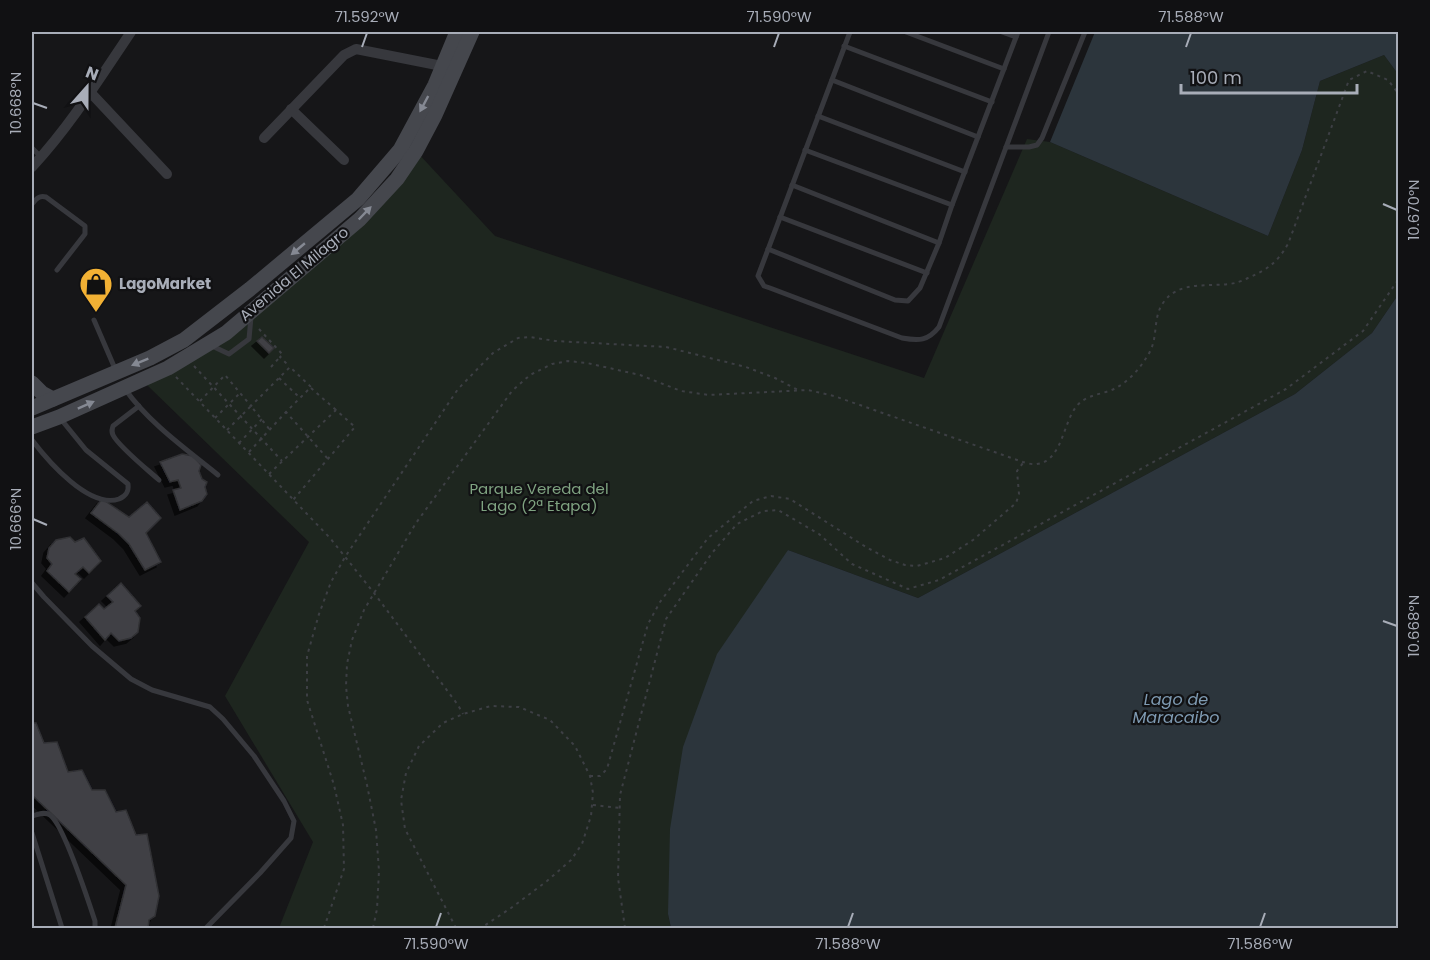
<svg xmlns="http://www.w3.org/2000/svg" width="1430" height="960" font-family="Poppins,sans-serif">
<style>
.green{fill:#1e261f}
.water{fill:#2c353c}
.building{fill:#404145;stroke:#303034;stroke-width:1.5;filter:url(#shadow)}
.lines{fill:none;stroke-linecap:round;stroke-linejoin:round}
.path{stroke:#3d3f44;stroke-width:2;stroke-dasharray:3 4.5;stroke-linecap:butt}
.service{stroke:#37383d;stroke-width:5}
.minor{stroke:#37383d;stroke-width:10}
.secondary{stroke:#45474d;stroke-width:15}
.oneway{fill:#858993}
.ticks{fill:none;stroke:#a8adb8;stroke-width:2}
.labels{text-anchor:middle;stroke-width:4.5;stroke-linejoin:round;paint-order:stroke}
.street-label{font-size:15px;fill:#a8adb8;stroke:#111113}
.poi-label{font-size:15px;font-weight:bold;fill:#a8adb8;stroke:#111113;text-anchor:start}
.park-label{font-size:15px;fill:#7fa381;stroke:#111113}
.water-label{font-size:16px;font-style:italic;fill:#7f9bb3;stroke:#111113}
.neatline{fill:none;stroke:#a8adb8;stroke-width:2}
.ticks-label{font-size:15px;text-anchor:middle;fill:#a8adb8}
</style>
<defs>
<filter id="shadow"><feDropShadow dx="-5" dy="5" stdDeviation="0" flood-color="#0009"/></filter>
</defs>
<rect width="100%" height="100%" fill="#161618"/>
<path class="green" d="M1384,55L1398,74V295L1372,333L1295,394L918,598L788,550L668,914L671,928H279L313,842L225,696L309,542L147,385L311,260L416,151L495,236L924,378L1027,139L1050,142L1268,236L1302,150L1320,81Z"/>
<g class="water">
<path d="M1095,32H1398V74L1384,55L1320,81L1302,150L1268,236L1050,142Z"/>
<path d="M1398,295V928H671L668,914L670,829L683,747L717,654L788,550L918,598L1295,394L1372,333Z"/>
</g>
<g class="building">
<path d="M262,337L274,348L269,353L257,341Z"/>
<path d="M182,454L193,456L201,465L199,471L202,479L207,482L205,487L207,494L202,501L180,510L173,490L181,488L178,480L170,482L160,462Z"/>
<path d="M102,499L129,517L147,502L161,518L146,533L161,562L145,570L129,544L119,534L91,513Z"/>
<path d="M70,537L75,542L84,538L101,561L89,573L83,567L75,574L81,579L69,592L47,571L52,564L47,558L49,548L56,540Z"/>
<path d="M121,583L141,606L135,611L140,618L138,632L131,638L119,641L111,633L105,640L85,617L99,604L104,609L113,602L107,596Z"/>
<path d="M32,723H36L44,743L57,742L68,772L82,770L92,790H105L116,812L126,810L136,835L147,834L159,896L155,916L149,920L148,928H115L126,885L32,795Z"/>
</g>
<g class="lines">
<g class="path">
<path d="M259,329L283,355L280,357L289,366"/>
<path d="M194,366L282,461"/>
<path d="M271,367L280,357"/>
<path d="M176,377L330,538L374,593L458,705L463,714"/>
<path d="M279,378L300,398"/>
<path d="M311,388L336,410"/>
<path d="M200,401L225,375L251,406L290,367L311,387L286,412L328,459"/>
<path d="M215,418L240,393"/>
<path d="M227,430L251,406L270,430"/>
<path d="M239,443L262,419"/>
<path d="M249,452L286,412"/>
<path d="M269,474L336,410L355,427L293,500"/>
<path d="M590,776H600L607,769L648,624L660,602L708,538L753,501L771,496L790,499L866,547L890,560L905,565L917,566L945,558L973,540L1016,503L1019,494L1017,471L1023,463"/>
<path d="M593,805L620,808"/>
<path d="M324,928L344,869L343,825L334,785L307,700V656L319,614L331,582L345,557L458,389L493,353L518,338L530,337L555,341L666,347L746,367L775,378L798,390"/>
<path d="M373,928L377,909L379,871L376,830L367,785L348,706L346,686L347,664L352,640L364,610L416,523L512,391L530,375L552,364L568,361L587,363L640,375L681,391L709,395L808,390L834,396L1023,462C1027,463 1033,465 1037,464C1062,461 1063,423 1076,407C1084,396 1097,395 1109,391C1126,385 1139,370 1148,355C1159,338 1152,319 1163,303C1179,279 1211,288 1235,283C1239,282 1244,280 1248,278C1268,269 1277,263 1288,244L1349,80L1367,71L1388,80L1398,93"/>
<path d="M456,928L405,829L401,800L406,773L419,746L443,723L463,714L491,706L519,707L550,720L575,746L590,776L593,793L591,816L582,844L571,860L547,881L511,908L481,928"/>
<path d="M625,928L618,878L620,795L666,619L712,553L737,524L763,511L778,510L819,534L852,564L908,589L939,580L1286,389L1363,331L1398,280"/>
</g>
<g class="service">
<path d="M850,32L758,276L764,286L770,288L902,338C919,341 928,341 939,327L1049,32"/>
<path d="M906,32L1004,69"/>
<path d="M1002,32L1016,37"/>
<path d="M844,46L992,102"/>
<path d="M832,80L978,137"/>
<path d="M818,116L965,172"/>
<path d="M1006,147H1029L1037,145L1042,138L1085,32"/>
<path d="M32,148L41,157"/>
<path d="M805,150L952,205"/>
<path d="M792,185L939,243"/>
<path d="M32,204C36,199 39,195 46,197L85,226V234L57,270"/>
<path d="M780,217L927,273"/>
<path d="M768,249L895,300L908,301L920,288L939,243L952,205L1018,32"/>
<path d="M94,320L116,371"/>
<path d="M212,346L229,354L249,339L251,317"/>
<path d="M125,389C149,423 186,449 218,475"/>
<path d="M139,406L113,426C112,430 111,431 113,435C119,447 148,470 159,480"/>
<path d="M32,440C48,461 89,509 119,499C126,496 129,492 128,484L86,450L60,418"/>
<path d="M32,583L44,597L92,646L131,679L152,690L210,707L223,719L254,756L284,801L294,821L291,838L260,873L206,928"/>
<path d="M32,816C37,815 45,811 50,815C64,825 88,900 95,921V928"/>
<path d="M32,833L62,928"/>
</g>
<g class="minor">
<path d="M90,92L167,174"/>
<path d="M291,109L344,160"/>
<path d="M264,138L344,55L356,49L442,66"/>
<path d="M32,167C70,126 100,78 131,32"/>
</g>
<g class="secondary">
<path d="M32,383L42,393L53,399"/>
<path d="M32,408L150,358L184,340L250,289L358,199L400,150L435,85L457,32"/>
<path d="M32,427L59,417L168,368L226,333L360,219L397,179L416,151L435,115L472,32"/>
</g>
</g>
<defs><path id="oneway-solid" d="M-6-.8H1V-3.2L6.5 0L1 3.2V.8H-6Z" transform="scale(1.5)"/></defs>
<g class="oneway">
<use href="#oneway-solid" transform="translate(424 104) rotate(118)"/>
<use href="#oneway-solid" transform="translate(365 213) rotate(-46)"/>
<use href="#oneway-solid" transform="translate(298 249) rotate(140)"/>
<use href="#oneway-solid" transform="translate(140 362) rotate(158)"/>
<use href="#oneway-solid" transform="translate(86 405) rotate(-24)"/>
</g>
<path class="ticks" d="M362,47L367,33M774,47L779,33M1186,47L1191,33M33,103L47,108M1383,204L1397,210M33,519L47,525M1383,621L1397,626M436,927L441,913M848,927L853,913M1260,927L1265,913"/>
<defs>
<symbol id="shop-pin" viewBox="-11 -11 22 30"><path d="M0 17L-7.5 6A9.5 9.5 0 1 1 7.5 6Z" fill="#f2b134" stroke="#111113"/><path d="M-5-2.5h2.3a2.7 3.5 0 0 1 5.4 0H5L5.5 6h-11ZM-1.5-2.5h3a1.5 2.3 0 0 0-3 0Z" fill="#111"/></symbol>
</defs>
<g fill-rule="evenodd">
<use href="#shop-pin" x="77" y="265" width="38" height="52"/>
</g>
<g class="labels">
<g class="street-label">
<text transform="translate(294 274) rotate(-40)" y="5">Avenida El Milagro</text>
</g>
<g class="poi-label">
<text x="119" y="289">LagoMarket</text>
</g>
<g class="park-label">
<text x="539" y="494">Parque Vereda del<tspan x="539" dy="17">Lago (2ª Etapa)</tspan></text>
</g>
<g class="water-label">
<text x="1176" y="705">Lago de<tspan x="1176" dy="18">Maracaibo</tspan></text>
</g>
</g>
<rect width="1430" height="960" fill="none" stroke="#111113" stroke-width="66"/>
<g transform="translate(87 87) rotate(21)" stroke="#111113" stroke-width="4.5" paint-order="stroke">
<path d="M0-4.5L10 22L0 15L-10 22Z" fill="#a8adb8"/>
<text y="-9" font-size="16" font-weight="bold" text-anchor="middle" fill="#a8adb8">N</text>
</g>
<path d="M1181 84v9h176v-9" fill="none" stroke="#a8adb8" stroke-width="3"/>
<text x="1190" y="84" font-size="18" fill="#a8adb8" stroke="#111113" stroke-width="4.5" paint-order="stroke">100 m</text>
<rect x="33" y="33" width="1364" height="894" class="neatline"/>
<g class="ticks-label">
<text x="367" y="22">71.592°W</text>
<text x="779" y="22">71.590°W</text>
<text x="1191" y="22">71.588°W</text>
<text transform="translate(16 103) rotate(-90)" y="5">10.668°N</text>
<text transform="translate(1414 210) rotate(-90)" y="5">10.670°N</text>
<text transform="translate(16 519) rotate(-90)" y="5">10.666°N</text>
<text transform="translate(1414 626) rotate(-90)" y="5">10.668°N</text>
<text x="436" y="949">71.590°W</text>
<text x="848" y="949">71.588°W</text>
<text x="1260" y="949">71.586°W</text>
</g>
</svg>
